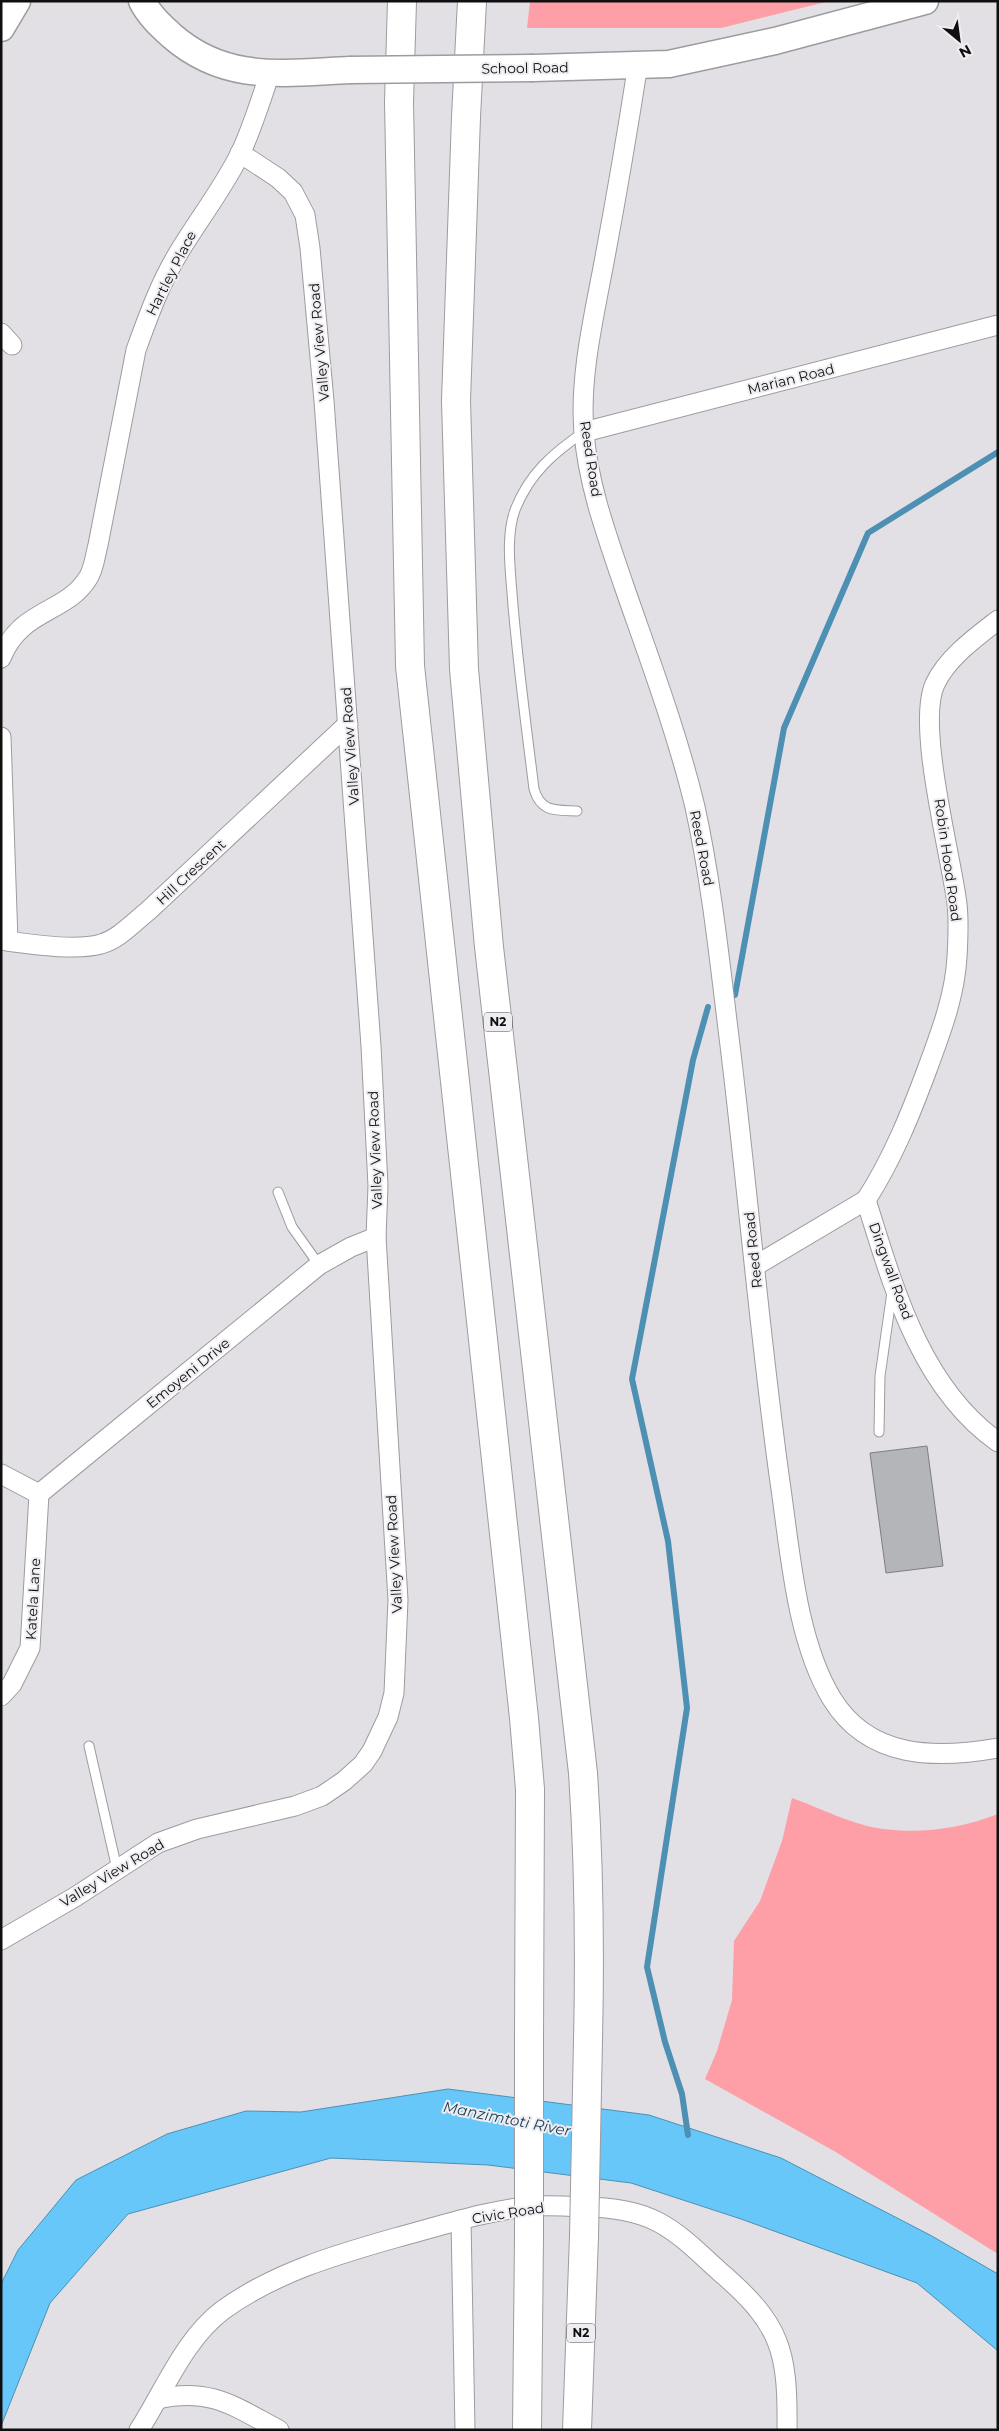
<svg xmlns="http://www.w3.org/2000/svg" width="999" height="2431" font-family="Montserrat,sans-serif">
<style>
.green{fill:#fe9fa8}
.water{fill:#67c7f9;stroke:#4d90b3}
.lines{fill:none;stroke-linecap:round;stroke-linejoin:round}
.stream{stroke:#4d90b3;stroke-width:6}
.building{fill:#b3b5b9;stroke:#7d7e82}
.lane-casing{stroke:#9c9b9f;stroke-width:11}
.street-casing{stroke:#9c9b9f;stroke-width:21}
.secondary-casing{stroke:#9c9b9f;stroke-width:29}
.highway-casing{stroke:#9c9b9f;stroke-width:30}
.lane{stroke:#fff;stroke-width:9}
.street{stroke:#fff;stroke-width:19}
.secondary{stroke:#fff;stroke-width:26}
.highway{stroke:#fff;stroke-width:28}
.secondary-bridge-casing{stroke:#9c9b9f;stroke-width:29;stroke-linecap:butt}
.highway-bridge-casing{stroke:#9c9b9f;stroke-width:30;stroke-linecap:butt}
.secondary-bridge{stroke:#fff;stroke-width:26}
.highway-bridge{stroke:#fff;stroke-width:28}
.labels{text-anchor:middle;stroke-width:4;stroke-linejoin:round;paint-order:stroke}
.shield{fill:#efedf2;stroke:#525254;stroke-width:1}
.shield-label{font-size:12px;font-weight:bold;fill:#0f0f10}
.street-label{font-size:14px;fill:#0f0f10;stroke:#efedf2}
.water-label{font-size:15px;font-style:italic;fill:#153f53;stroke:#efedf2}
</style>
<rect width="100%" height="100%" fill="#e2e0e5"/>
<g class="green">
<path d="M530,1H830L721,28H527Z"/>
<path d="M792,1798C820,1808 855,1826 884,1829C922,1834 962,1828 998,1814V2254L834,2151L705,2079L717,2051L732,2000L734,1941L760,1901L782,1841Z"/>
</g>
<path class="water" d="M448,2089L649,2115L781,2158L930,2235L998,2274V2351L917,2283L741,2219L631,2183L488,2165L331,2158L128,2214L50,2303L1,2426V2284L18,2250L76,2180L167,2134L246,2111L301,2112Z"/>
<g class="lines">
<g class="stream">
<path d="M735,995L784,728L868,533L998,452"/>
<path d="M688,2135L682,2094L665,2042L647,1967L687,1708L668,1541L632,1379L693,1060L708,1007"/>
</g>
</g>
<path class="building" d="M927,1446L943,1566L886,1573L870,1453Z"/>
<g class="lines">
<defs>
<g id="lane">
<path d="M577,811C556,810 541,813 534,789C526,724 517,659 512,593C510,567 506,535 515,510C529,474 553,453 584,432"/>
<path d="M278,1192L292,1227L319,1265"/>
<path d="M879,1432L880,1376L892,1292"/>
<path d="M89,1746L117,1869"/>
</g>
<g id="street">
<path d="M638,64C628,128 617,193 605,257C595,312 579,376 584,432C588,485 607,536 624,586C649,658 677,732 695,807C711,880 719,955 728,1029C747,1180 759,1332 780,1482C790,1550 796,1640 832,1699C869,1759 935,1759 998,1748"/>
<path d="M1,333L12,345"/>
<path d="M584,432L998,325"/>
<path d="M1,658C21,608 66,614 88,578C94,569 95,556 98,545L136,350C148,317 160,283 179,252C199,219 224,187 241,152C253,126 261,99 270,73"/>
<path d="M1,737L8,941"/>
<path d="M1,940C26,944 78,951 101,944C119,939 134,922 148,911L348,724"/>
<path d="M866,1200C893,1158 911,1113 928,1067C941,1032 955,995 957,957C958,940 959,921 957,904C951,855 916,725 935,684C947,658 976,637 998,620"/>
<path d="M755,1266L866,1200C893,1286 920,1387 998,1442"/>
<path d="M1,1474L39,1494"/>
<path d="M39,1494L319,1265L351,1247L376,1237"/>
<path d="M1,1696L12,1684L30,1648L39,1494"/>
<path d="M1,1940L75,1897L158,1843L197,1829L295,1806L322,1796L344,1781L363,1764L372,1751L388,1717L394,1693L398,1600L376,1237L378,1186L371,1046L324,401L310,248L305,215L293,192L278,178L240,153"/>
<path d="M461,2220L465,2430"/>
<path d="M158,2399C211,2387 235,2407 279,2430"/>
<path d="M139,2430C164,2391 185,2338 223,2310C274,2273 335,2255 395,2238C441,2226 487,2210 534,2206C550,2205 567,2206 582,2207C608,2207 635,2210 658,2222C681,2234 700,2254 719,2271C781,2324 788,2350 787,2430"/>
</g>
<g id="secondary">
<path d="M142,1C149,15 160,25 172,36C226,83 283,73 350,70"/>
<path d="M1,28L17,1"/>
<path d="M533,68L669,64L775,41L925,1"/>
</g>
<g id="highway">
<path d="M402,1L399,102L410,666L524,1718L530,1789L529,2037"/>
<path d="M472,1L466,117L456,401L464,669L489,947L583,1773C589,1862 590,1951 588,2040"/>
<path d="M527,2430L529,2237"/>
<path d="M577,2430L584,2236"/>
</g>
</defs>
<use href="#lane" class="lane-casing"/>
<use href="#street" class="street-casing"/>
<use href="#secondary" class="secondary-casing"/>
<use href="#highway" class="highway-casing"/>
<use href="#lane" class="lane"/>
<use href="#street" class="street"/>
<use href="#secondary" class="secondary"/>
<use href="#highway" class="highway"/>
<defs>
<path id="secondary-bridge" d="M350,70L533,68"/>
<g id="highway-bridge">
<path d="M584,2236L588,2040"/>
<path d="M529,2237V2037"/>
</g>
</defs>
<use href="#secondary-bridge" class="secondary-bridge-casing"/>
<use href="#highway-bridge" class="highway-bridge-casing"/>
<use href="#secondary-bridge" class="secondary-bridge"/>
<use href="#highway-bridge" class="highway-bridge"/>
</g>
<g class="labels">
<g class="shield">
<rect x="484" y="1012.5" width="28" height="19" rx="4"/>
<rect x="567" y="2323.5" width="28" height="19" rx="4"/>
</g>
<g class="shield-label">
<text x="498" y="1026">N2</text>
<text x="581" y="2337">N2</text>
</g>
<g class="street-label">
<text transform="translate(525 68) rotate(-1)" y="5">School Road</text>
<text transform="translate(171 273) rotate(-63)" y="5">Hartley Place</text>
<text transform="translate(319 342) rotate(-95)" y="5">Valley View Road</text>
<text transform="translate(791 379) rotate(-14)" y="5">Marian Road</text>
<text transform="translate(591 459) rotate(81)" y="5">Reed Road</text>
<text transform="translate(350 746) rotate(-94)" y="5">Valley View Road</text>
<text transform="translate(702 848) rotate(79)" y="5">Reed Road</text>
<text transform="translate(948 860) rotate(82)" y="5">Robin Hood Road</text>
<text transform="translate(191 872) rotate(-43)" y="5">Hill Crescent</text>
<text transform="translate(375 1150) rotate(-92)" y="5">Valley View Road</text>
<text transform="translate(753 1250) rotate(-96)" y="5">Reed Road</text>
<text transform="translate(891 1271) rotate(70)" y="5">Dingwall Road</text>
<text transform="translate(188 1373) rotate(-39)" y="5">Emoyeni Drive</text>
<text transform="translate(394 1554) rotate(-93)" y="5">Valley View Road</text>
<text transform="translate(33 1599) rotate(-87)" y="5">Katela Lane</text>
<text transform="translate(112 1873) rotate(-31)" y="5">Valley View Road</text>
<text transform="translate(508 2213) rotate(-9)" y="5">Civic Road</text>
</g>
<g class="water-label">
<text transform="translate(507 2119) rotate(11)" y="5">Manzimtoti River</text>
</g>
</g>
<rect width="999" height="2431" fill="none" stroke="#0f0f10" stroke-width="5"/>
<g transform="translate(959 40) rotate(151)" stroke="#efedf2" stroke-width="4" paint-order="stroke">
<path d="M0-4L9 19L0 12L-9 19Z" fill="#0f0f10"/>
<text y="-8" font-size="14" font-weight="bold" text-anchor="middle" fill="#0f0f10">N</text>
</g>
</svg>
